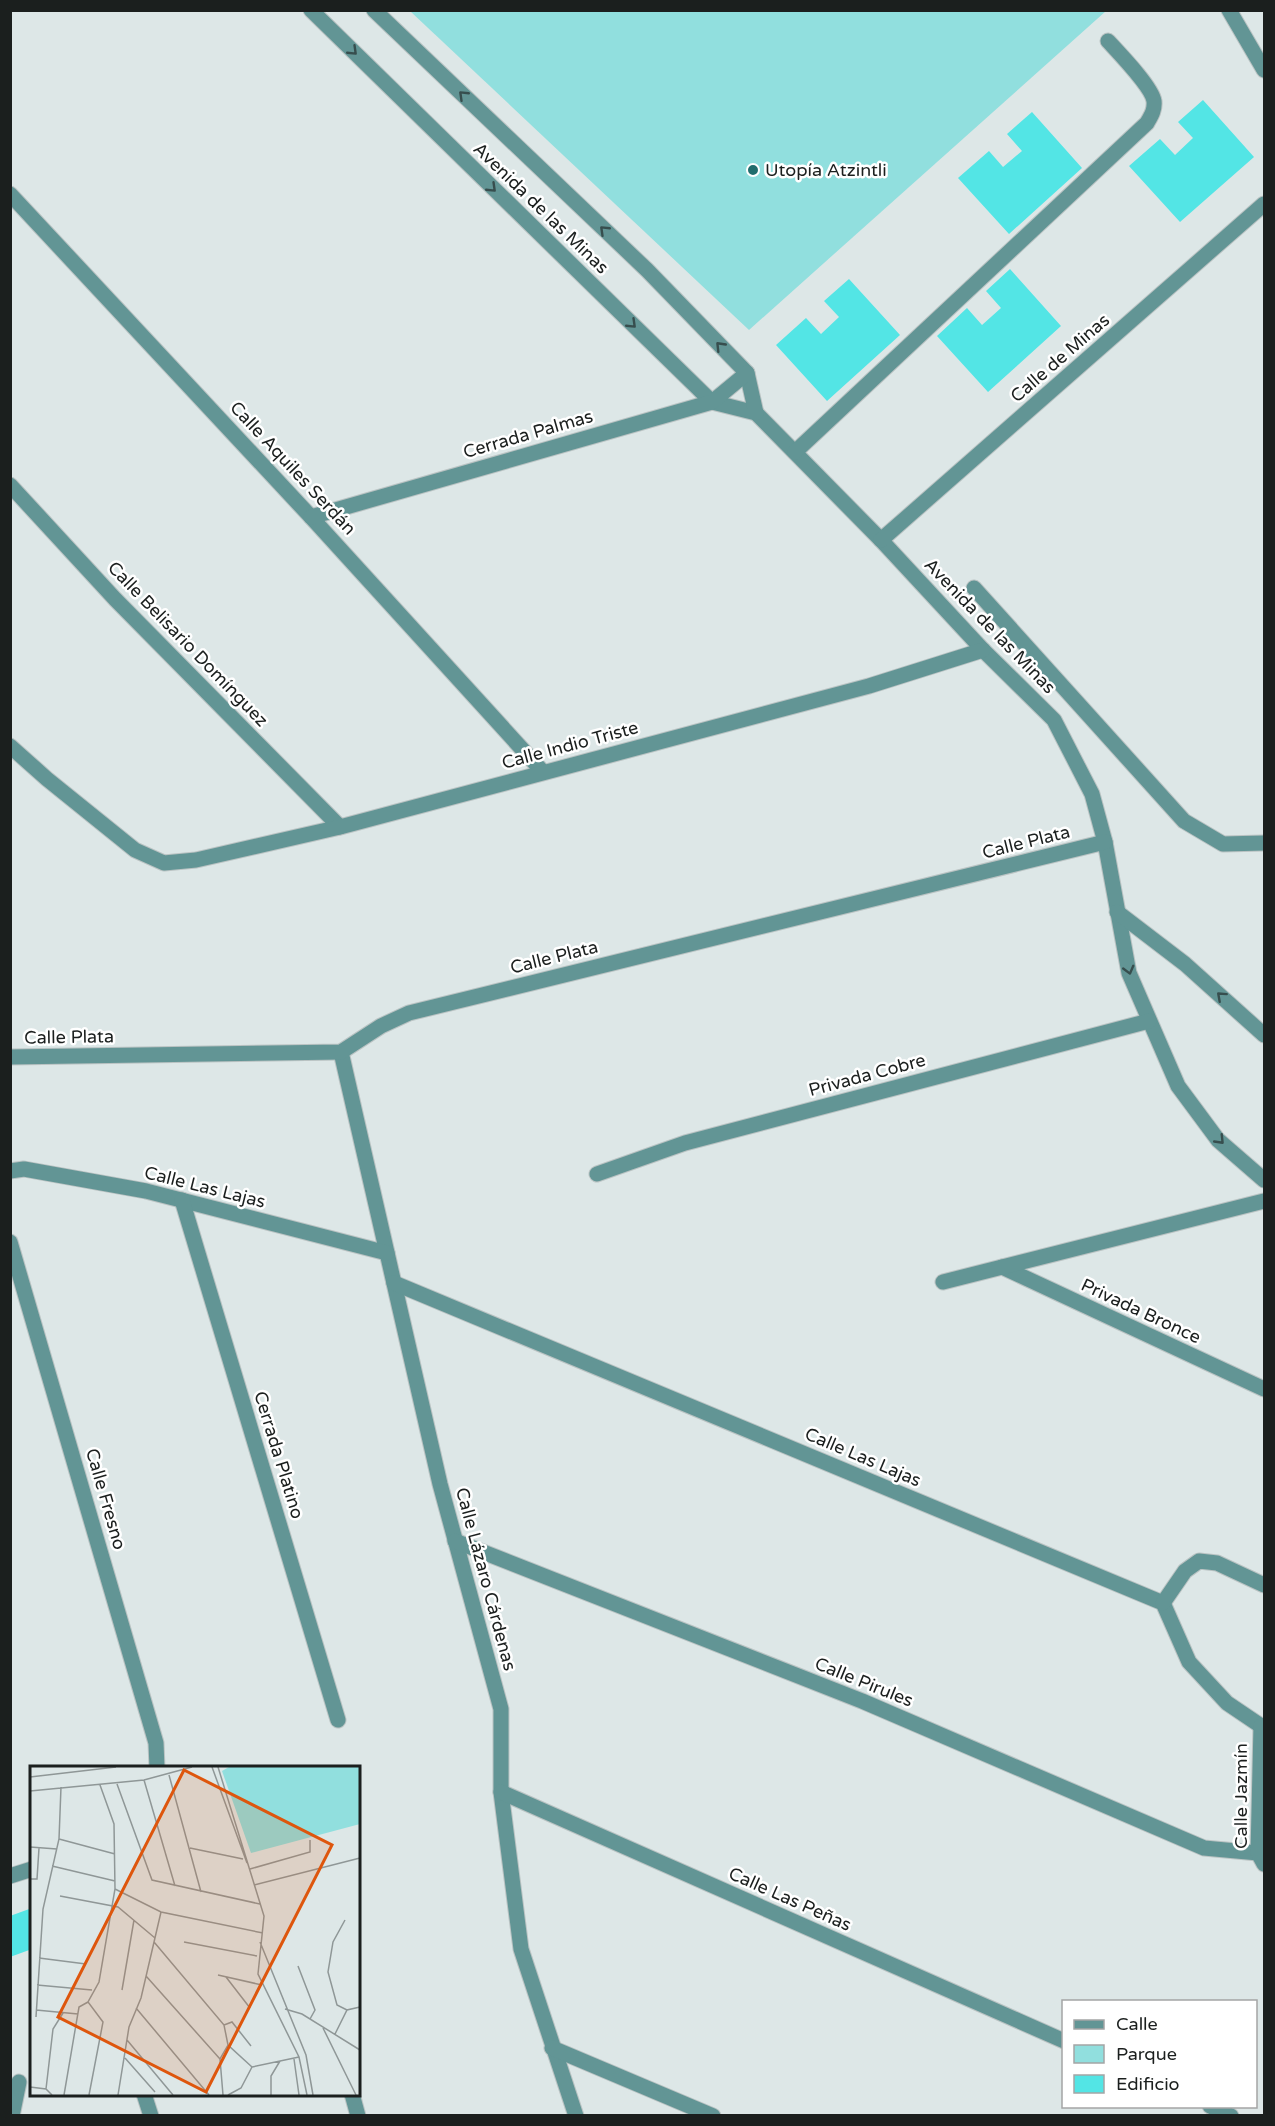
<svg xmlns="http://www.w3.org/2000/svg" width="1275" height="2126" font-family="'Varela Round',sans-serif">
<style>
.green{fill:#91dfde}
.building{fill:#53e5e5}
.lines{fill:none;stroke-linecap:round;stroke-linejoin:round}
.minor-casing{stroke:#bac3c3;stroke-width:17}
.minor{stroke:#629595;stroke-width:15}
.oneway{stroke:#374e4e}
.poi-dot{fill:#216d6d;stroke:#fff;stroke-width:2}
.labels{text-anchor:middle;stroke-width:5;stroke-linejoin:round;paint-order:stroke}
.poi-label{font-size:18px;fill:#1b1f1e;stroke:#fff;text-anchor:start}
.street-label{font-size:18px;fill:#1b1f1e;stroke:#fff}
.inset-road{fill:none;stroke:#8f9797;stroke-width:1.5}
.view{fill:#de560d;fill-opacity:0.15;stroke:#de560d;stroke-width:3}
.inset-edge{fill:none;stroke:#1b1f1e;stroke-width:3}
</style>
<rect width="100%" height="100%" fill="#dde7e7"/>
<path class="green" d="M410,11H1106L749,330Z"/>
<g class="building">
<path d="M1203,100L1254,157L1180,222L1129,166L1160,139L1175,155L1193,138L1178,122Z"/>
<path d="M1032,112L1082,168L1009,234L958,178L989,151L1003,167L1022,151L1007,134Z"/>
<path d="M1010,269L1061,326L988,392L937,336L967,308L982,325L1001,308L986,291Z"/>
<path d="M849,279L900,335L827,401L776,345L806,318L821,334L839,317L824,301Z"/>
<path d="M32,1908V1949L10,1957V1916Z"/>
</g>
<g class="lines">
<defs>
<g id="minor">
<path d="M311,10L712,402L756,413L881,540L983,650L1054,720L1092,794L1105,842L1129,973L1178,1086L1218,1140L1264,1180"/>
<path d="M374,10L647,270L747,373L756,413"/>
<path d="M1229,10L1264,70"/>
<path d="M10,194L311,517L543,772"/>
<path d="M795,452L1147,123C1151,116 1155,110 1154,101C1152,87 1119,53 1108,41"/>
<path d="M10,485L115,599L340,827"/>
<path d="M311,517L712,402L747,373"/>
<path d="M881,540L1264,204"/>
<path d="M974,588L1184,821L1223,844L1264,843"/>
<path d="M10,746L47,779L135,850L164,863L196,860L340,827L869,686L983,650"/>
<path d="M1117,912L1185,964L1264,1035"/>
<path d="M341,1052L440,1484L501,1709V1792L521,1949L576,2116"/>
<path d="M10,1057L341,1052L381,1026L409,1013L1105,842"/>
<path d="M10,1171L24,1169L146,1191L387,1253"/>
<path d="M597,1174L685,1143L1149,1021"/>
<path d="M182,1200L338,1720"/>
<path d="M10,1242L156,1743L157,1768"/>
<path d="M1002,1267L1264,1389"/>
<path d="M943,1282L1264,1201"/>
<path d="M394,1283L1163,1603L1189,1662L1227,1703L1264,1728"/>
<path d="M455,1541L862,1701L1204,1848L1258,1853"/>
<path d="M1163,1603L1185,1571L1199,1561L1217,1563L1264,1585"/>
<path d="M1261,1726L1258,1853L1264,1864"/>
<path d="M501,1792L1064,2041"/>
<path d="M10,1876L32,1869"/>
<path d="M552,2048L713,2116"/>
<path d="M144,2094L151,2116"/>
<path d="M352,2094L358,2116"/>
<path d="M1210,2106L1231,2116"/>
<path d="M12,2116L19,2082"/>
</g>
</defs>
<use href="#minor" class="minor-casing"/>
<use href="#minor" class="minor"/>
</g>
<defs><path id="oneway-chevron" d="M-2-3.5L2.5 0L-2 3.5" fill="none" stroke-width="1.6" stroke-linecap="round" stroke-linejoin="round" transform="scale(1.5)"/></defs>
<g class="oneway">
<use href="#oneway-chevron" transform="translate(353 51) rotate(44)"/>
<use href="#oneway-chevron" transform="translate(463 95) rotate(-136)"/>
<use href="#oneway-chevron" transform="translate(492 188) rotate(44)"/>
<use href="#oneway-chevron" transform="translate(604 230) rotate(-136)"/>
<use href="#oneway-chevron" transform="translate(632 324) rotate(44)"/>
<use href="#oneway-chevron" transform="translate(720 346) rotate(-134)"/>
<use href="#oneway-chevron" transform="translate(1129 970) rotate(75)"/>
<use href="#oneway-chevron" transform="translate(1221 996) rotate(-138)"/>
<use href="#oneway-chevron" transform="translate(1220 1140) rotate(46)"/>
</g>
<circle class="poi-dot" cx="753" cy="170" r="6"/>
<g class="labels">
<g class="poi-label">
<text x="765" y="176">Utopía Atzintli</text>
</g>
<g class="street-label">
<text transform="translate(541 208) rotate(44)" y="6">Avenida de las Minas</text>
<text transform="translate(1060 358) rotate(-41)" y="6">Calle de Minas</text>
<text transform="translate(528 434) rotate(-16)" y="6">Cerrada Palmas</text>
<text transform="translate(293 468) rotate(47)" y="6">Calle Aquiles Serdán</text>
<text transform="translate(990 626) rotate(46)" y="6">Avenida de las Minas</text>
<text transform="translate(188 644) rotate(46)" y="6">Calle Belisario Domínguez</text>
<text transform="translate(570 745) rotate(-15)" y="6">Calle Indio Triste</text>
<text transform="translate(1026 842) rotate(-14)" y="6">Calle Plata</text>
<text transform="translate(554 957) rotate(-14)" y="6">Calle Plata</text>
<text transform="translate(69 1037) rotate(-1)" y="6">Calle Plata</text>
<text transform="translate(867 1075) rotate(-15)" y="6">Privada Cobre</text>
<text transform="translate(205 1187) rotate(14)" y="6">Calle Las Lajas</text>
<text transform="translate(1141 1311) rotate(25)" y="6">Privada Bronce</text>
<text transform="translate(279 1455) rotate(73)" y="6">Cerrada Platino</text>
<text transform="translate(863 1457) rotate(23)" y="6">Calle Las Lajas</text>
<text transform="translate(106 1499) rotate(74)" y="6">Calle Fresno</text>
<text transform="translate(486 1579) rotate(75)" y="6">Calle Lázaro Cárdenas</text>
<text transform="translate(864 1682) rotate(22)" y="6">Calle Pirules</text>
<text transform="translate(1241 1796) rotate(-90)" y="6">Calle Jazmín</text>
<text transform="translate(790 1899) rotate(24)" y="6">Calle Las Peñas</text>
</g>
</g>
<g transform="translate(30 1766)">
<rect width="330" height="330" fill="#dde7e7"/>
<path d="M199,1H330V58L221,87L192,5Z" fill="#91dfde"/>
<path class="inset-road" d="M182,1L217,97M188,1L234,150L228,208L269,291L277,329M139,9L171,126M0,11L86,1M114,14L145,120M87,18L122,114L230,138M0,25L114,14L162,1M29,73L85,88M0,81L27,83M160,82L213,93M22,100L85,115M220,103L280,86V74M0,113H7L9,82M224,119L330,92M85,123L131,146L233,167M30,130L88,141L125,172M315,154L303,176L298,206L307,239L317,244M124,176L194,259L198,279L222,301M154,176L227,190M230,176L276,289L283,329M330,189V229M9,192L56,198M268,200L285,244L280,253M188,209L232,219M116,210L190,293M196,211L220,242M7,219L62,224M92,224L104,154M106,242L179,329M255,243L272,248L330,284M6,244L48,248M6,251L13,143L29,73L31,21M194,259L202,256L221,280M293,262L326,329M305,268L317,244L330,241M97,274L143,329M95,292L125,326M264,293L269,329M222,301L269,291M0,321L16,323L22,329M16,323L23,263L33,247M34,329L49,241L58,236M59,329L73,256L58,236L69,216L85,123L84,58L70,19M88,329L99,261L111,232L131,146M193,329L190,293L198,279M198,329L211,322L222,301M241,329V310L250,295"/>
<path class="view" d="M154,4L302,79L176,326L28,251Z"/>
<rect width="330" height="330" class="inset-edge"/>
</g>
<rect width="1275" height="2126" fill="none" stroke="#1b1f1e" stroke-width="24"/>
<rect x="1062" y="2000" width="195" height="108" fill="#ffffff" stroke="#a4a5a5" stroke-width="1.5"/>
<rect x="1074" y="2020" width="30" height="9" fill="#629595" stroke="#a4a5a5" stroke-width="1.5"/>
<text x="1116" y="2030" font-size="18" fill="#1b1f1e">Calle</text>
<rect x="1074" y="2045" width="30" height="18" fill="#91dfde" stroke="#a4a5a5" stroke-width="1.5"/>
<text x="1116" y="2060" font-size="18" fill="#1b1f1e">Parque</text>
<rect x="1074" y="2075" width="30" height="18" fill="#53e5e5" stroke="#a4a5a5" stroke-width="1.5"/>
<text x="1116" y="2090" font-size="18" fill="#1b1f1e">Edificio</text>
</svg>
